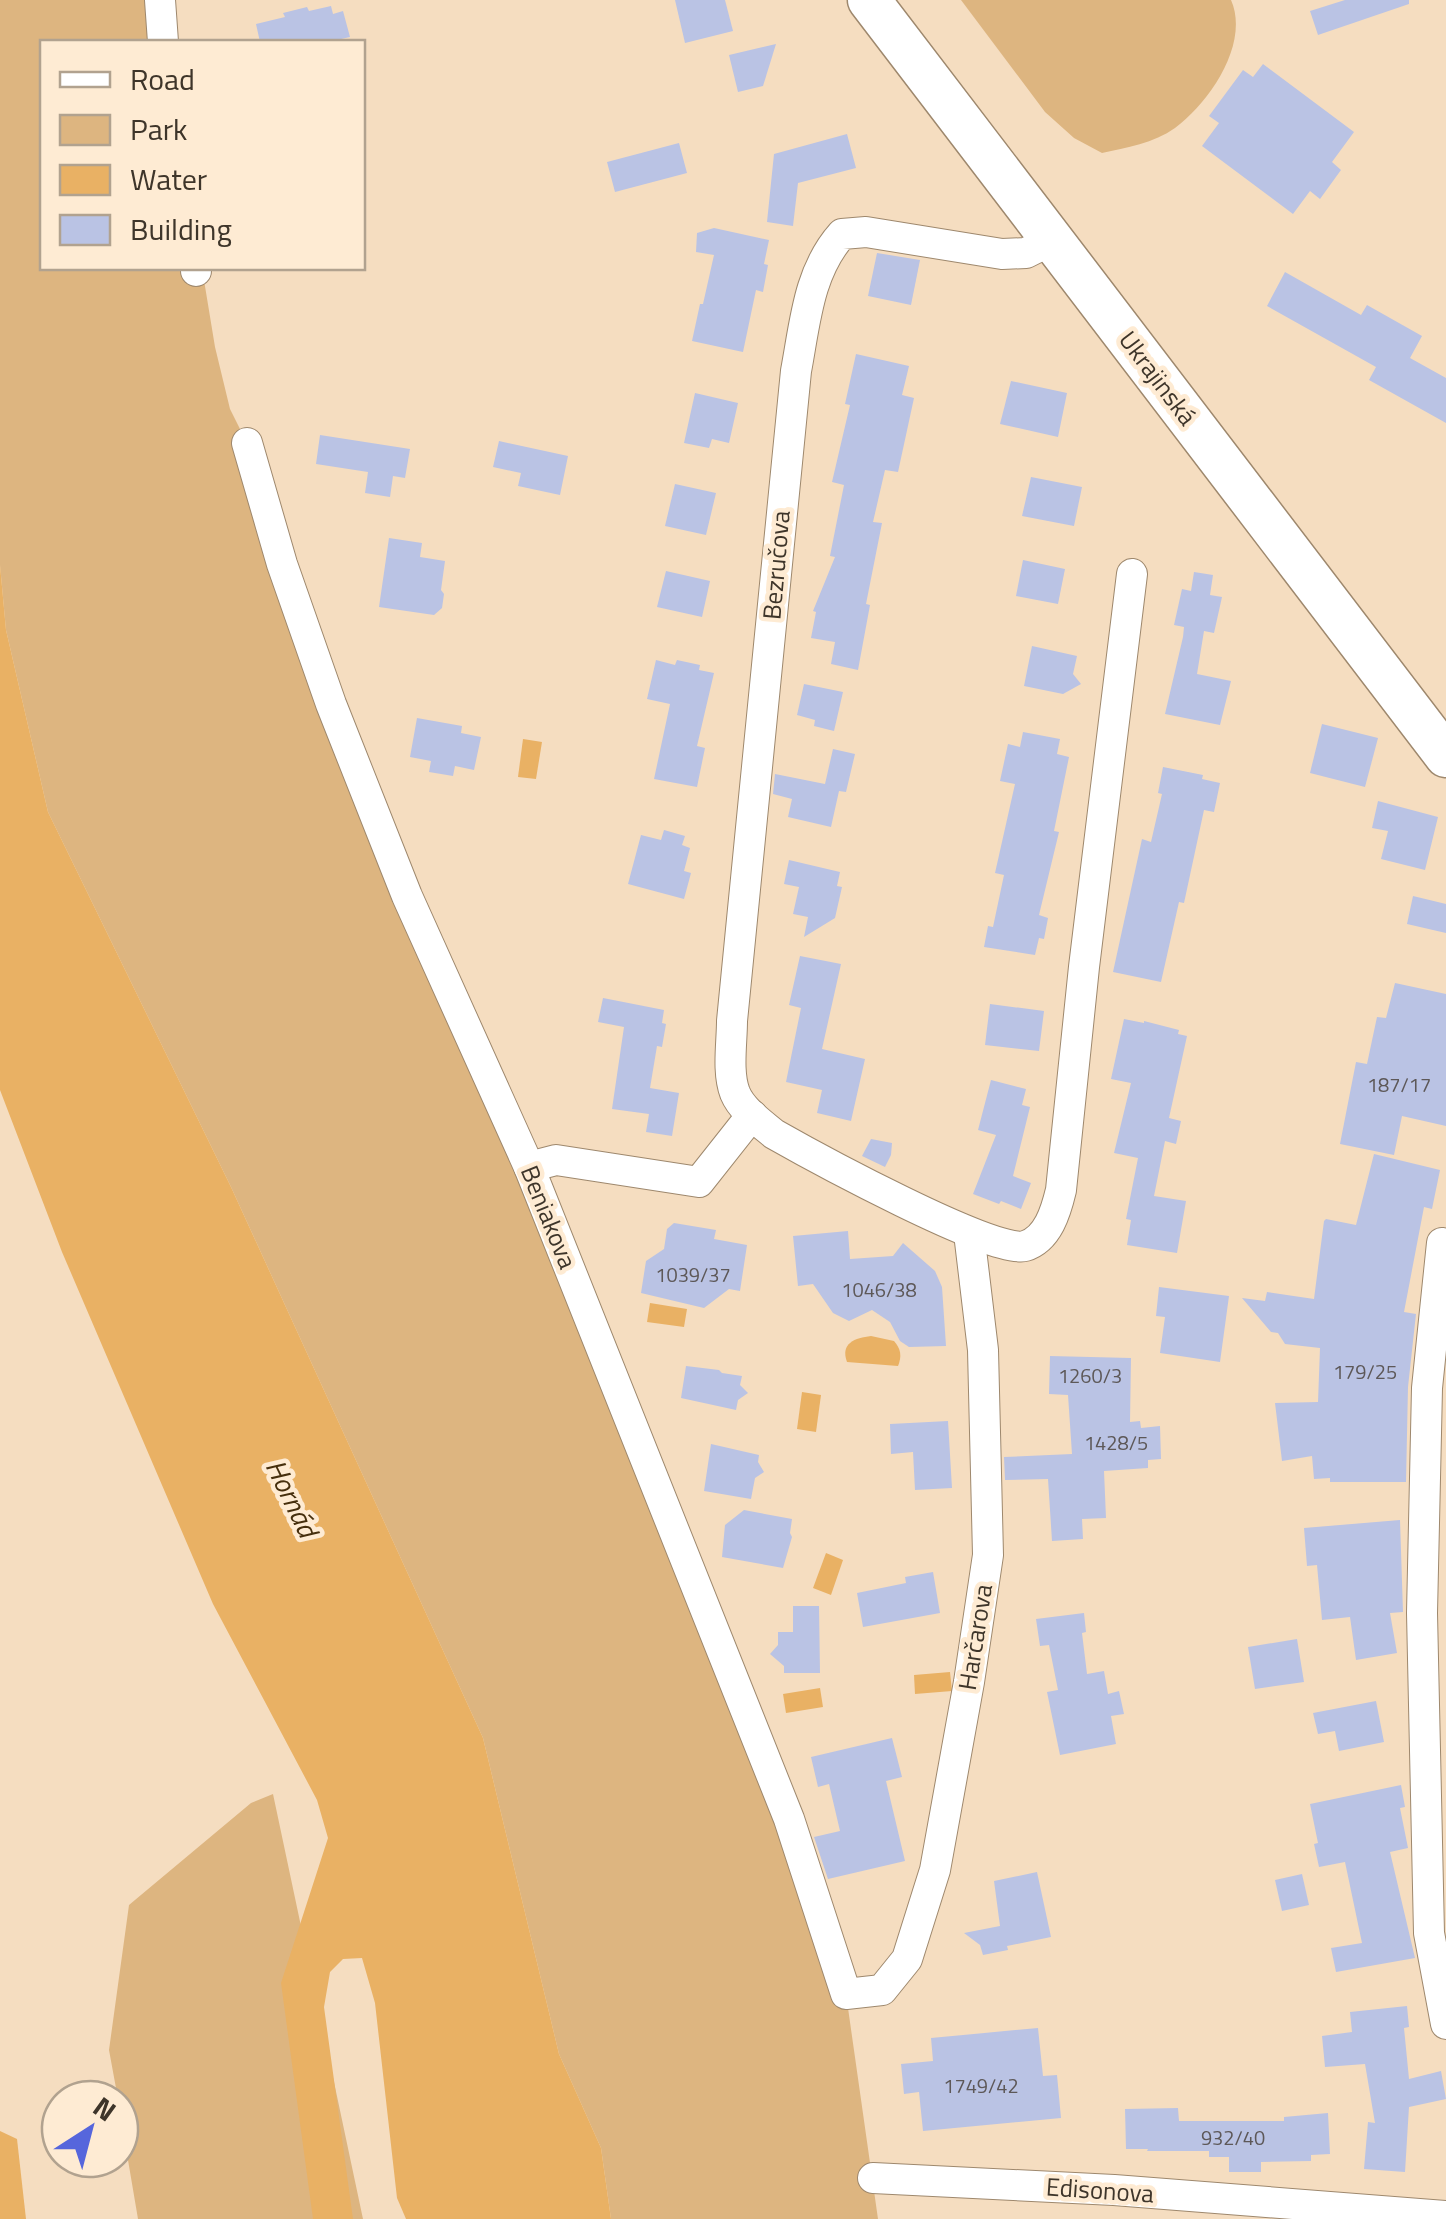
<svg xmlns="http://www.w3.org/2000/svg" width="1446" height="2219" font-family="'Titillium Web',sans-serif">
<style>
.green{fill:#ddb580}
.water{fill:#e9b164}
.building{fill:#bac3e4}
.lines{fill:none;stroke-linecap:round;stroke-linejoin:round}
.street-casing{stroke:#9e886d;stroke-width:32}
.secondary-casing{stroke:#9e886d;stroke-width:45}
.street{stroke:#fff;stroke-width:30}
.secondary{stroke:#fff;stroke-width:42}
.labels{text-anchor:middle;stroke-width:9;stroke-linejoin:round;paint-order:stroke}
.number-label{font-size:20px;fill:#5d5858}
.street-label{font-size:25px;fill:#3e352a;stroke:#feebd3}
.water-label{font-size:28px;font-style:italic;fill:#462f0d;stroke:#feebd3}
</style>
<rect width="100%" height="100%" fill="#f5ddc0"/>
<g class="green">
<path d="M0,0H160L165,42H42V268H202L215,347L230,409L241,431L282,564L846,1994L878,2219H611L601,2148L559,2054L483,1738L231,1187L48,812L6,630L0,565Z"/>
<path d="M961,0H1231C1250,43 1210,102 1175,128C1154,143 1126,148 1102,153L1074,138L1045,112Z"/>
<path d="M273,1794L363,2219H138L120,2113V2099H118L109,2050L129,1905L251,1803Z"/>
</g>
<g class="water">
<path d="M0,565L6,630L48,812L231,1187L483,1738L559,2054L601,2148L611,2219H406L397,2198L375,2003L362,1958L343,1959L330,1972L324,2007L353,2219H313L281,1983L328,1838L317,1800L213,1604L62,1252L0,1090Z"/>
<path d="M523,739L542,742L536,779L518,777Z"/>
<path d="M650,1303L687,1309L684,1327L647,1322Z"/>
<path d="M871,1336L894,1341C901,1349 902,1356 898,1366L847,1362C840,1343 855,1338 871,1336Z"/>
<path d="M802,1392L821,1395L816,1432L797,1429Z"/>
<path d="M826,1553L843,1560L831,1595L813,1588Z"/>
<path d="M950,1672L952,1691L915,1694L914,1675Z"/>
<path d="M820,1688L823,1707L786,1713L783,1694Z"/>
<path d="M0,2131L17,2139L26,2219H0Z"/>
</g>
<g class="building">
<path d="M675,0H725L733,31L685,43Z"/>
<path d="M1345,0H1409V4L1318,35L1310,11Z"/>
<path d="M331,6L333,14L343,11L350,37L328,42H260L256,24L285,17L283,13L307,7L309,11Z"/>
<path d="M776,44L763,86L738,92L729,55Z"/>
<path d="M1263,64L1354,132L1332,162L1341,170L1320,199L1310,191L1293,214L1202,146L1219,123L1209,116L1243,70L1253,77Z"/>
<path d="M847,134L856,168L798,183L793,226L767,222L774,154Z"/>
<path d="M679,143L687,173L615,192L607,162Z"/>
<path d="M714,228L769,240L764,264L768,265L763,292L756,290L743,352L692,341L700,304H703L714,255L696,252L697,233Z"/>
<path d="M877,253L920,260L911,305L868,296Z"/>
<path d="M1285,272L1361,315L1367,305L1422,336L1410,358L1446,378V423L1369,380L1376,367L1267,306Z"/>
<path d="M856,354L909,366L902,395L914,398L898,472L885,470L873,522L882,523L866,604L870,605L858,670L831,664L835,642L811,638L816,612L813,611L835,557L830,556L844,485L832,482L850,405L845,404Z"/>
<path d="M1011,381L1067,393L1058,437L1000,424Z"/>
<path d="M695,393L738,403L729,443L712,439L709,448L684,443Z"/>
<path d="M320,435L410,449L405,478L393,476L390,497L365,493L368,472L316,464Z"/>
<path d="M499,441L568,456L560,495L518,486L521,473L493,467Z"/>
<path d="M1031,477L1082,487L1074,526L1022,516Z"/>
<path d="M675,484L716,493L706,535L665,526Z"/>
<path d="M389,538L422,543L420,557L445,561L441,590L444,594L442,608L434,615L379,607Z"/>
<path d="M1023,560L1065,569L1058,604L1016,596Z"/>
<path d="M666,571L710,581L702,617L657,607Z"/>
<path d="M1194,572L1213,575L1210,595L1222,597L1214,633L1204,631L1197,674L1231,681L1220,725L1165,714L1183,637L1184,627L1174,625L1182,589L1191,591Z"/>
<path d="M1032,646L1077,656L1073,674L1081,684L1063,694L1024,686Z"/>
<path d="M656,660L675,665L677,660L700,665L699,670L714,673L697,746L705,748L697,787L654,779L670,704L647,699Z"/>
<path d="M804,684L843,692L834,731L814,726L815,720L797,715Z"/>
<path d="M417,718L462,726L461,733L481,737L474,770L455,766L453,776L429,772L431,761L410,757Z"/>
<path d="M1322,724L1378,738L1365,787L1310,773Z"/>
<path d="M1023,732L1060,739L1057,754L1069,757L1054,831L1059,832L1039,915L1048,918L1044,939L1039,938L1035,955L984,947L988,926L993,927L1004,875L995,873L1015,784L1000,781L1008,744L1020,747Z"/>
<path d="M833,749L855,754L846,792L839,791L831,827L788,817L792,799L773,794L775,774L825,784Z"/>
<path d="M1163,767L1203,775L1202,779L1220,783L1214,812L1204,810L1184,903L1179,902L1161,982L1113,972L1142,839L1151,842L1162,794L1158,793Z"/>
<path d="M1378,801L1438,817L1425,870L1381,859L1388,831L1372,828Z"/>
<path d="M664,830L685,836L682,845L690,848L684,871L691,873L684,899L628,884L641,835L661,840Z"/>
<path d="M789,860L840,872L837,886L842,887L835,918L804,937L808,917L793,914L799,887L784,884Z"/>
<path d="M1413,896L1446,904V933L1407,924Z"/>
<path d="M800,956L841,964L822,1049L865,1059L851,1121L817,1113L822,1090L786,1082L801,1008L789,1005Z"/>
<path d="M1395,983L1446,994V1126L1402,1116L1394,1155L1340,1144L1356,1062L1367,1064L1377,1017L1386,1018Z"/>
<path d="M603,998L664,1010L662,1023L666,1024L662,1047L657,1046L650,1088L679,1093L672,1136L646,1132L649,1114L612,1109L624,1027L598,1022Z"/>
<path d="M990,1004L1044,1011L1039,1051L985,1045Z"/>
<path d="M1124,1019L1144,1023V1021L1179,1030L1178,1034L1187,1036L1169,1118L1181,1121L1176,1144L1165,1141L1154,1196L1186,1201L1177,1253L1127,1245L1131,1220L1126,1219L1138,1158L1114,1153L1131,1083L1111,1079Z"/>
<path d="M991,1080L1026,1089L1022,1105L1030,1107L1013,1176L1031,1183L1021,1209L1001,1201L999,1204L973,1194L996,1135L978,1130Z"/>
<path d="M871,1139L892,1143L891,1155L885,1167L862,1156Z"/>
<path d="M1374,1154L1440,1170L1432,1209L1424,1207L1404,1312L1416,1314L1408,1387L1406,1482H1330V1478L1314,1479L1312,1456L1282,1461L1275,1403L1318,1402L1320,1348L1285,1344L1278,1333L1271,1332L1242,1298L1265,1301L1267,1292L1314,1299L1324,1221L1326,1219L1356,1225Z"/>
<path d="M674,1223L716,1230L714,1239L747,1245L740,1291L729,1289L704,1308L641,1293L646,1261L664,1249L667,1229Z"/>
<path d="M848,1231L850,1259L893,1256L903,1243L935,1271L942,1287L946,1346L909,1347L900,1341L890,1322L872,1310L849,1321L833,1313L813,1284L798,1286L793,1236Z"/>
<path d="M1159,1287L1229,1296L1220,1362L1160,1353L1165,1317L1156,1316Z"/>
<path d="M1050,1356L1131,1358L1130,1422L1140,1421L1141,1428L1160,1426L1161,1459L1148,1460V1468L1104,1471L1106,1518L1082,1519L1083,1539L1052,1541L1048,1479L1005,1480L1004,1457L1072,1454L1068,1395L1049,1394Z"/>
<path d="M686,1366L719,1370L722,1373L742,1376L740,1385L748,1393L738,1400L736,1410L681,1398Z"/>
<path d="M948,1421L952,1488L915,1490L913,1452L891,1454L890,1424Z"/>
<path d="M711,1444L759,1455L758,1462L764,1472L755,1478L751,1499L704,1491Z"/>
<path d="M744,1510L792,1519L790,1533L792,1537L783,1568L722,1557L725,1525Z"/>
<path d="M1400,1520L1403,1612L1390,1613L1397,1653L1356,1660L1350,1617L1322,1620L1317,1565L1307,1566L1304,1528Z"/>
<path d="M933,1572L940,1613L863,1627L857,1593L906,1583L905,1577Z"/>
<path d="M793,1606H819L820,1673H784V1666L770,1654L778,1645V1632H793Z"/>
<path d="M1084,1613L1086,1632L1082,1633L1087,1674L1104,1671L1108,1694L1119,1691L1124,1714L1111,1716L1116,1744L1060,1755L1047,1692L1058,1690L1049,1645L1040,1646L1036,1619Z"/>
<path d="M1297,1639L1304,1682L1255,1689L1248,1647Z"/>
<path d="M1376,1701L1384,1742L1339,1751L1335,1731L1318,1734L1313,1713Z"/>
<path d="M892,1738L902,1777L886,1781L905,1861L828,1879L814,1837L840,1831L829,1784L818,1787L811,1757Z"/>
<path d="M1401,1785L1405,1807L1400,1808L1408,1848L1390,1852L1415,1958L1336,1972L1331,1948L1362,1943L1345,1862L1319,1867L1314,1844L1318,1843L1310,1804Z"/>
<path d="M1037,1872L1051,1937L1007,1946L1008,1950L983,1955L980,1945L964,1933L1000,1926L994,1881Z"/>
<path d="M1302,1874L1309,1905L1282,1911L1275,1880Z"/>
<path d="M1407,2006L1409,2027L1404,2028L1409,2079L1441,2071L1446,2099L1409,2107L1405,2172L1364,2169L1368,2122L1375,2123L1365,2064L1325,2067L1322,2036L1352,2032L1350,2012Z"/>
<path d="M1038,2028L1043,2076L1057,2075L1061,2118L923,2131L919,2092L904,2094L901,2064L933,2061L931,2038Z"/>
<path d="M1178,2108L1179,2121H1284V2117L1328,2113L1330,2154L1311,2155V2161L1261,2162V2172H1229V2157H1209V2151H1147L1148,2149H1126L1125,2109Z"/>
</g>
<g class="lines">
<defs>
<g id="street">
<path d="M160,0L163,42"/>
<path d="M1052,240L1026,253L1002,254L866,232L842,234C808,272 805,324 796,371L732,1021C732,1043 727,1072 735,1093C742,1110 761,1123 774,1134C811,1155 994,1255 1025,1246C1048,1239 1056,1211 1061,1190L1084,967L1132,574"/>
<path d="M196,268V271"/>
<path d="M247,443L282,564L331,704L407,896L529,1167L789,1819L846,1994L882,1990L907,1959L935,1870L969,1682L988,1555L983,1350L969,1233"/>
<path d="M529,1167L556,1160L699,1182L752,1115"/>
<path d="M1442,1243L1427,1388L1422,1613L1429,1933L1446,2024"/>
<path d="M873,2178L1114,2190L1446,2216"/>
</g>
<path id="secondary" d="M869,0L1446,756"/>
</defs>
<use href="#street" class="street-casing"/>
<use href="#secondary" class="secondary-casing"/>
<use href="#street" class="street"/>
<use href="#secondary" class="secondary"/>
</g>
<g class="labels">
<g class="number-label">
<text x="1399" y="1092">187/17</text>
<text x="693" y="1282">1039/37</text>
<text x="879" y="1297">1046/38</text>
<text x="1365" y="1379">179/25</text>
<text x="1090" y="1383">1260/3</text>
<text x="1116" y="1450">1428/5</text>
<text x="981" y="2093">1749/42</text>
<text x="1233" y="2145">932/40</text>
</g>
<g class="street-label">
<text transform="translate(1158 378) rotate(53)" y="9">Ukrajinská</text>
<text transform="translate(776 565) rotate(-85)" y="9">Bezručova</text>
<text transform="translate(549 1217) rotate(68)" y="9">Beniakova</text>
<text transform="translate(975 1637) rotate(-81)" y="9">Harčarova</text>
<text transform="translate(1100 2190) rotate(4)" y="9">Edisonova</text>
</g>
<g class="water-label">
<text transform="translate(292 1498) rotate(64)" y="10">Hornád</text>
</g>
</g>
<rect x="40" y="40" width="325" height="230" fill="#feebd3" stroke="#b1a28f" stroke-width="2.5"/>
<rect x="60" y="72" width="50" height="15" fill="#ffffff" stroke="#b1a28f" stroke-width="2.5"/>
<text x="130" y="90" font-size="30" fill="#3e352a">Road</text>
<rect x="60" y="115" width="50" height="30" fill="#ddb580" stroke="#b1a28f" stroke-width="2.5"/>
<text x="130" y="140" font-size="30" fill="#3e352a">Park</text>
<rect x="60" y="165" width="50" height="30" fill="#e9b164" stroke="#b1a28f" stroke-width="2.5"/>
<text x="130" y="190" font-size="30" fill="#3e352a">Water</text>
<rect x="60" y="215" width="50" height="30" fill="#bac3e4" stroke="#b1a28f" stroke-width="2.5"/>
<text x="130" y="240" font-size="30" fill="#3e352a">Building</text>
<g transform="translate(90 2129) rotate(36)"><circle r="48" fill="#feebd3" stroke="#b1a28f" stroke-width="2.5"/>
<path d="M0-8L18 38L0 25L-18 38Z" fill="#5666dc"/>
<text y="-15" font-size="28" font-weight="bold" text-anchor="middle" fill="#3e352a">N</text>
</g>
</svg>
